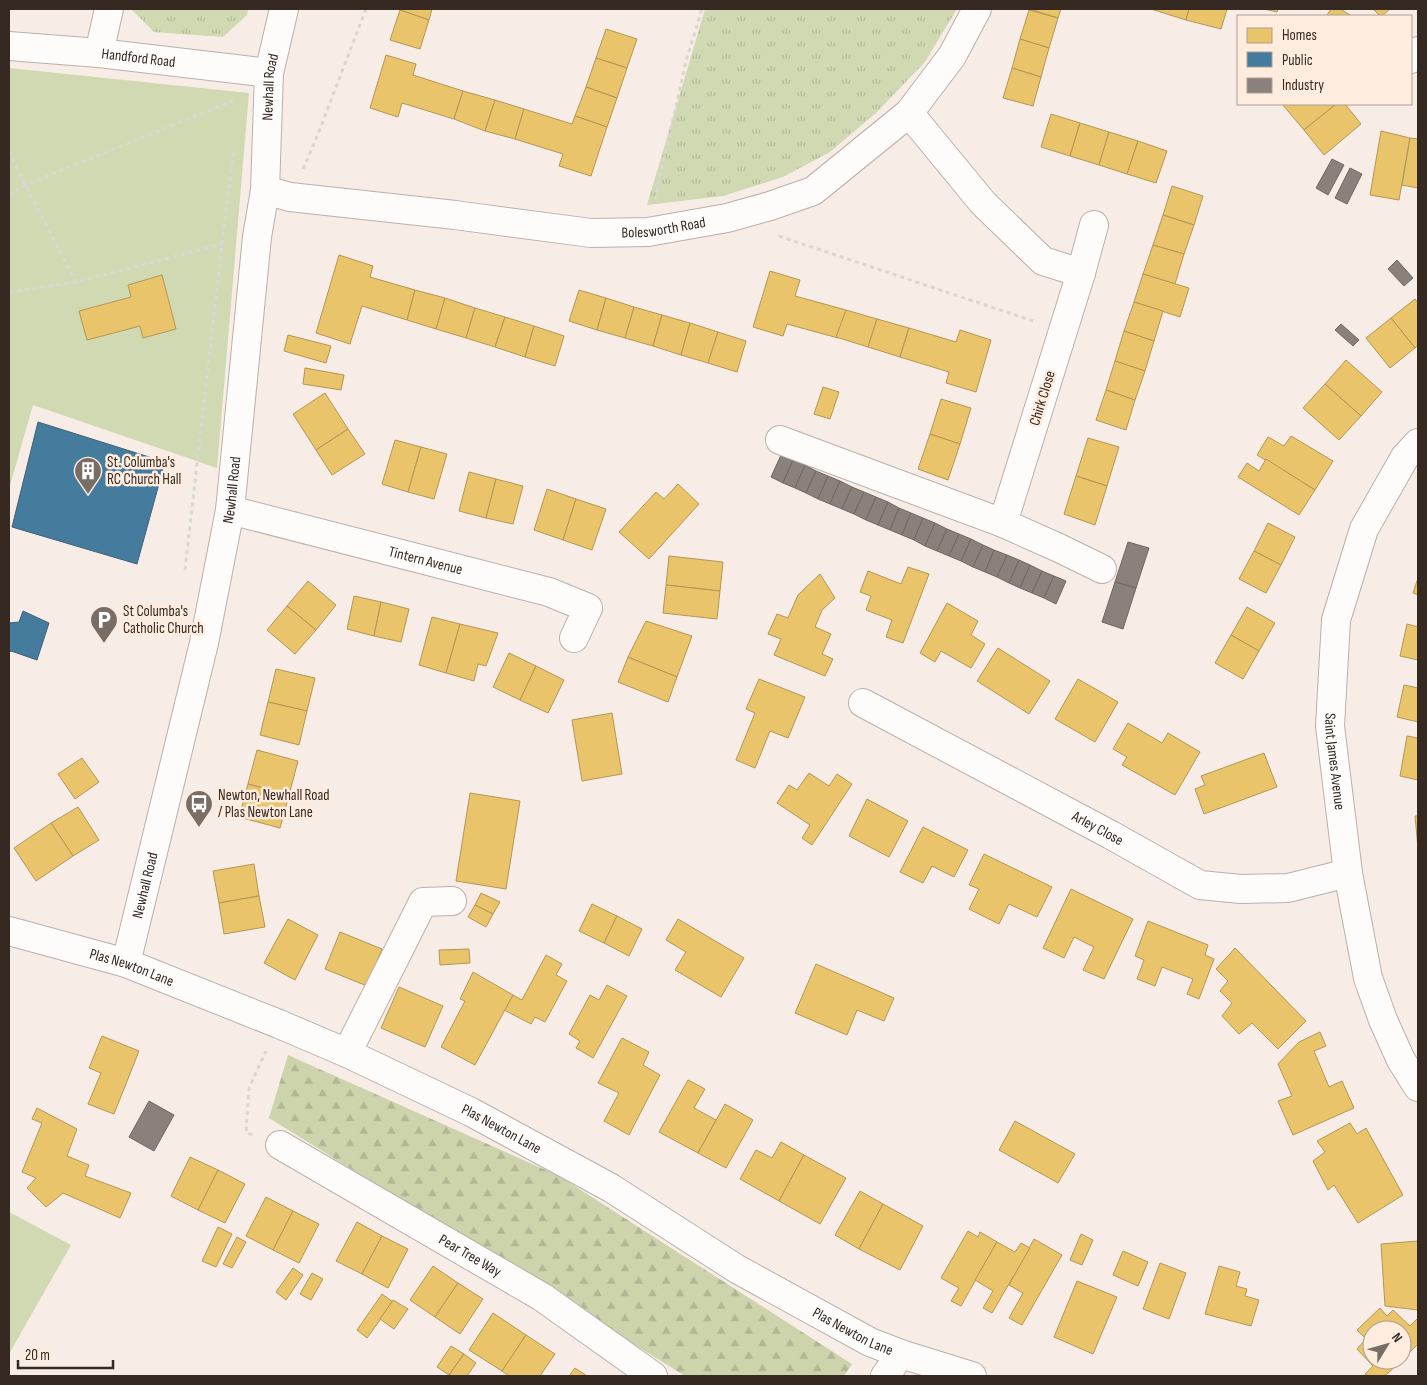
<svg xmlns="http://www.w3.org/2000/svg" width="1427" height="1385" font-family="'Sofia Sans Condensed',sans-serif">
<style>
.grass{fill:url(#grass-tufts)}
.forest{fill:url(#forest-firs)}
.park{fill:#d0d9b2}
.homes{fill:#e9c46a;stroke:#b39654}
.public{fill:#457b9d;stroke:#406278}
.industry{fill:#8a817c;stroke:#706761}
.lines{fill:none;stroke-linecap:round;stroke-linejoin:round}
.minor-casing{stroke:#bab0a9;stroke-width:30}
.path{stroke:#d9d6d3;stroke-width:3;stroke-dasharray:4 4;stroke-linecap:butt}
.minor{stroke:#fefcfb;stroke-width:28}
.labels{text-anchor:middle;stroke-width:5;stroke-linejoin:round;paint-order:stroke}
.street-label{font-size:15px;fill:#352921;stroke:#feecdf}
.poi-label{font-size:15px;fill:#352921;stroke:#feecdf;text-anchor:start}
</style>
<defs>
<pattern id="grass-tufts" width="24" height="20" patternUnits="userSpaceOnUse" patternTransform="scale(1.25)"><rect width="24" height="20" fill="#d0d9b2"/><path d="M3 7l-1-3M5 7V3M7 7l1-3M15 17l-1-3M17 17v-4M19 17l1-3" fill="none" stroke="#b3ba99"/></pattern>
<pattern id="forest-firs" width="22" height="20" patternUnits="userSpaceOnUse" patternTransform="scale(1.25)"><rect width="22" height="20" fill="#cdd4ac"/><path d="M5 1l3.5 6h-7zM16 11l3.5 6h-7z" fill="#b1b694"/></pattern>
</defs>
<rect width="100%" height="100%" fill="#f7ede6"/>
<g class="grass">
<path d="M131,9H248L247,15L223,37L154,32Z"/>
<path d="M705,9H957L925,62L876,113L830,152L783,177L723,196L647,205Z"/>
</g>
<path class="forest" d="M288,1055L559,1176L852,1364L844,1376H685L269,1118Z"/>
<g class="park">
<path d="M9,68L249,93L217,468L33,405L9,489Z"/>
<path d="M9,1212L71,1245L9,1354Z"/>
</g>
<g class="homes">
<path d="M400,9H432L429,20L400,10Z"/>
<path d="M1029,9H1061L1058,18Z"/>
<path d="M1151,9H1189L1186,20Z"/>
<path d="M1189,9H1227L1221,29L1186,20Z"/>
<path d="M1264,9H1278L1277,12Z"/>
<path d="M1331,9H1340L1352,16H1329L1327,15Z"/>
<path d="M1373,9H1390L1382,16H1380Z"/>
<path d="M400,10L429,20L420,49L390,40Z"/>
<path d="M1029,10L1058,18L1049,48L1020,39Z"/>
<path d="M606,29L637,39L627,68L596,58Z"/>
<path d="M1020,39L1049,48L1041,77L1012,68Z"/>
<path d="M386,55L416,64L413,75L463,91L454,119L402,103L398,117L370,108Z"/>
<path d="M596,58L627,68L617,98L586,87Z"/>
<path d="M1012,68L1041,77L1033,106L1003,98Z"/>
<path d="M586,87L617,98L607,127L575,116Z"/>
<path d="M463,91L495,100L485,131L454,119Z"/>
<path d="M495,100L524,109L515,139L485,131Z"/>
<path d="M1282,104H1336L1304,130Z"/>
<path d="M1336,104H1345L1361,124L1324,155L1304,130Z"/>
<path d="M524,109L572,124L575,116L607,127L591,176L559,166L563,154L515,139Z"/>
<path d="M1051,114L1080,123L1070,156L1041,147Z"/>
<path d="M1080,123L1109,132L1099,165L1070,156Z"/>
<path d="M1381,131L1410,138L1399,200L1370,195Z"/>
<path d="M1109,132L1138,141L1127,174L1099,165Z"/>
<path d="M1410,138L1418,139V188L1402,185Z"/>
<path d="M1138,141L1167,151L1156,183L1127,174Z"/>
<path d="M1172,186L1203,196L1194,225L1163,215Z"/>
<path d="M1163,215L1194,225L1184,254L1153,245Z"/>
<path d="M1153,245L1184,254L1175,284L1143,274Z"/>
<path d="M339,255L373,266L370,277L415,290L407,320L362,306L350,344L316,333Z"/>
<path d="M770,271L800,280L795,296L846,310L838,338L787,324L783,336L753,327Z"/>
<path d="M1143,274L1189,288L1180,317L1134,302Z"/>
<path d="M162,275L176,329L143,338L140,326L87,340L79,311L131,297L128,285Z"/>
<path d="M415,290L445,298L436,329L407,320Z"/>
<path d="M579,290L606,298L597,330L569,321Z"/>
<path d="M445,298L475,308L466,338L436,329Z"/>
<path d="M606,298L634,307L625,338L597,330Z"/>
<path d="M1415,299L1418,303V345L1415,348L1391,318Z"/>
<path d="M1134,302L1163,311L1154,341L1124,331Z"/>
<path d="M634,307L662,315L653,346L625,338Z"/>
<path d="M475,308L505,317L495,347L466,338Z"/>
<path d="M846,310L877,319L868,347L836,337Z"/>
<path d="M662,315L690,323L681,355L653,346Z"/>
<path d="M505,317L534,326L525,357L495,347Z"/>
<path d="M1391,318L1415,348L1390,368L1366,338Z"/>
<path d="M877,319L909,328L900,357L868,347Z"/>
<path d="M690,323L718,332L708,363L681,355Z"/>
<path d="M534,326L564,336L555,366L525,357Z"/>
<path d="M909,328L956,342L960,330L991,340L976,392L946,383L949,372L900,357Z"/>
<path d="M1124,331L1154,341L1145,371L1115,361Z"/>
<path d="M718,332L746,341L737,372L708,363Z"/>
<path d="M288,335L331,346L326,363L284,351Z"/>
<path d="M1346,360L1382,392L1361,416L1325,384Z"/>
<path d="M1115,361L1145,371L1135,400L1106,390Z"/>
<path d="M305,368L344,375L341,390L303,384Z"/>
<path d="M1325,384L1361,416L1339,440L1303,408Z"/>
<path d="M823,387L839,392L830,419L814,414Z"/>
<path d="M1106,390L1135,400L1126,430L1096,420Z"/>
<path d="M325,393L348,429L316,450L293,414Z"/>
<path d="M941,399L971,408L960,444L930,434Z"/>
<path d="M348,429L365,454L332,475L316,450Z"/>
<path d="M930,434L960,444L948,480L918,469Z"/>
<path d="M1291,436L1333,461L1315,490L1257,455L1268,437L1284,446Z"/>
<path d="M1088,438L1119,447L1107,486L1076,476Z"/>
<path d="M395,440L421,447L408,492L382,484Z"/>
<path d="M421,447L447,454L434,499L408,492Z"/>
<path d="M1266,459L1315,490L1299,515L1238,477L1247,463L1259,471Z"/>
<path d="M469,472L496,479L486,518L459,511Z"/>
<path d="M1076,476L1107,486L1095,525L1064,514Z"/>
<path d="M496,479L523,486L513,524L486,518Z"/>
<path d="M678,484L699,504L649,559L619,532L656,492L664,499Z"/>
<path d="M547,489L576,499L563,540L534,530Z"/>
<path d="M576,499L606,509L592,550L563,540Z"/>
<path d="M1268,523L1295,537L1281,565L1254,551Z"/>
<path d="M1254,551L1281,565L1266,593L1239,579Z"/>
<path d="M669,556L723,562L720,591L666,585Z"/>
<path d="M908,567L929,574L903,643L886,637L892,620L866,610L871,596L860,592L868,571L901,584Z"/>
<path d="M820,574L835,598L822,610L815,627L831,634L822,654L833,659L825,676L774,655L781,639L768,634L777,614L788,618L798,595Z"/>
<path d="M1418,578V595L1413,593Z"/>
<path d="M308,581L336,605L316,630L287,606Z"/>
<path d="M666,585L720,591L717,619L663,613Z"/>
<path d="M354,596L381,602L374,636L347,629Z"/>
<path d="M381,602L409,609L401,642L374,636Z"/>
<path d="M947,603L978,621L971,635L985,644L971,668L941,651L935,662L920,653Z"/>
<path d="M287,606L316,630L295,654L267,630Z"/>
<path d="M1247,607L1275,623L1259,651L1231,635Z"/>
<path d="M432,617L460,624L446,673L419,665Z"/>
<path d="M646,621L692,636L677,677L628,657Z"/>
<path d="M460,624L498,633L486,666L478,664L474,681L446,673Z"/>
<path d="M1407,624L1418,627V660L1400,656Z"/>
<path d="M1231,635L1259,651L1243,679L1215,663Z"/>
<path d="M998,648L1050,681L1029,714L977,681Z"/>
<path d="M509,653L536,666L520,700L493,687Z"/>
<path d="M628,657L677,677L668,702L618,682Z"/>
<path d="M536,666L564,680L548,713L520,700Z"/>
<path d="M276,669L315,678L307,711L268,702Z"/>
<path d="M759,679L805,697L788,738L770,731L755,768L736,760L755,713L746,709Z"/>
<path d="M1078,679L1118,702L1095,742L1055,719Z"/>
<path d="M1404,685L1418,688V722L1397,717Z"/>
<path d="M268,702L307,711L299,745L260,735Z"/>
<path d="M612,713L622,774L582,781L572,720Z"/>
<path d="M1128,723L1162,743L1168,733L1200,752L1175,795L1122,765L1127,757L1113,749Z"/>
<path d="M1407,736L1418,738V780L1400,776Z"/>
<path d="M257,750L298,761L289,795L248,784Z"/>
<path d="M1264,753L1277,787L1204,814L1195,789L1205,785L1201,776Z"/>
<path d="M82,758L99,782L75,799L58,774Z"/>
<path d="M809,773L829,786L837,774L852,784L812,845L802,838L810,825L777,803L789,785L797,790Z"/>
<path d="M248,784L289,795L280,828L239,817Z"/>
<path d="M470,793L520,801L506,889L456,881Z"/>
<path d="M867,799L908,821L889,857L849,836Z"/>
<path d="M78,807L99,840L73,856L51,823Z"/>
<path d="M1415,816H1418V848Z"/>
<path d="M51,823L73,856L36,881L14,848Z"/>
<path d="M923,827L968,850L954,877L932,866L923,883L900,872Z"/>
<path d="M984,854L1052,887L1037,917L1009,904L999,924L969,909L979,889L969,885Z"/>
<path d="M254,864L259,896L219,903L213,871Z"/>
<path d="M1071,889L1133,919L1104,979L1083,970L1094,947L1074,937L1064,958L1043,948Z"/>
<path d="M481,893L500,902L493,914L475,905Z"/>
<path d="M259,896L265,927L224,934L219,903Z"/>
<path d="M592,904L617,916L604,943L579,931Z"/>
<path d="M475,905L493,914L486,927L468,917Z"/>
<path d="M617,916L642,929L629,956L604,943Z"/>
<path d="M288,919L318,935L295,980L264,963Z"/>
<path d="M678,919L744,958L721,997L675,970L686,952L666,940Z"/>
<path d="M1148,921L1208,945L1205,955L1214,959L1199,999L1187,994L1193,979L1162,967L1155,986L1137,979L1144,960L1135,956Z"/>
<path d="M340,932L382,949L367,986L325,969Z"/>
<path d="M1235,948L1306,1021L1278,1049L1252,1023L1239,1034L1222,1016L1232,1003L1220,991L1228,981L1216,969Z"/>
<path d="M469,949L470,963L440,965L439,950Z"/>
<path d="M546,955L562,964L556,975L567,981L545,1022L535,1017L531,1024L504,1010L513,995L522,1000Z"/>
<path d="M816,964L894,998L884,1021L857,1010L847,1035L795,1013Z"/>
<path d="M473,972L513,995L475,1065L441,1047L465,1001L460,999Z"/>
<path d="M607,985L627,996L593,1058L576,1048L580,1041L569,1034L590,995L599,1000Z"/>
<path d="M399,987L443,1006L425,1047L381,1028Z"/>
<path d="M1320,1032L1326,1046L1314,1051L1329,1087L1342,1081L1354,1108L1293,1135L1278,1101L1292,1096L1278,1064L1299,1042Z"/>
<path d="M102,1036L139,1051L114,1114L88,1104L101,1073L89,1068Z"/>
<path d="M622,1038L649,1052L643,1065L660,1075L629,1135L604,1121L619,1093L598,1083Z"/>
<path d="M688,1080L705,1089L694,1108L716,1120L698,1153L659,1132Z"/>
<path d="M725,1104L753,1120L726,1168L698,1153Z"/>
<path d="M37,1108L77,1129L67,1156L89,1165L85,1176L131,1193L120,1218L63,1193L46,1207L27,1188L36,1178L22,1172L42,1123L32,1119Z"/>
<path d="M1015,1121L1075,1154L1058,1183L999,1150Z"/>
<path d="M1350,1123L1357,1134L1366,1128L1403,1195L1358,1223L1334,1185L1328,1190L1313,1161L1325,1152L1317,1141Z"/>
<path d="M781,1142L804,1155L779,1201L740,1179L756,1150L772,1158Z"/>
<path d="M804,1155L846,1178L820,1224L779,1201Z"/>
<path d="M190,1157L218,1170L198,1210L171,1196Z"/>
<path d="M218,1170L245,1184L225,1223L198,1210Z"/>
<path d="M860,1191L883,1204L859,1249L835,1235Z"/>
<path d="M266,1197L293,1211L273,1250L246,1236Z"/>
<path d="M883,1204L923,1226L900,1270L859,1249Z"/>
<path d="M293,1211L319,1224L299,1263L273,1250Z"/>
<path d="M357,1222L382,1236L362,1274L336,1261Z"/>
<path d="M218,1227L232,1234L216,1267L202,1261Z"/>
<path d="M968,1231L978,1237L980,1232L997,1242L961,1306L951,1301L959,1288L941,1278Z"/>
<path d="M1081,1234L1093,1240L1082,1265L1070,1260Z"/>
<path d="M382,1236L408,1249L388,1288L362,1274Z"/>
<path d="M237,1237L246,1242L232,1268L223,1264Z"/>
<path d="M1034,1239L1062,1255L1022,1325L1009,1318L1023,1293L1009,1285Z"/>
<path d="M1418,1241V1310L1385,1306L1381,1244Z"/>
<path d="M997,1242L1015,1252L1021,1243L1030,1248L992,1313L983,1308L993,1291L975,1280Z"/>
<path d="M1123,1251L1148,1262L1138,1286L1113,1275Z"/>
<path d="M1160,1263L1186,1273L1169,1319L1143,1309Z"/>
<path d="M433,1266L458,1283L435,1317L410,1300Z"/>
<path d="M1219,1266L1240,1272L1236,1286L1247,1289L1245,1296L1259,1300L1251,1326L1205,1314Z"/>
<path d="M293,1268L303,1275L286,1300L276,1292Z"/>
<path d="M312,1273L323,1279L311,1300L300,1294Z"/>
<path d="M1077,1281L1117,1297L1093,1354L1054,1337Z"/>
<path d="M458,1283L483,1299L460,1334L435,1317Z"/>
<path d="M382,1294L393,1302L367,1338L357,1330Z"/>
<path d="M393,1300L408,1309L394,1329L380,1319Z"/>
<path d="M1380,1308L1387,1316L1393,1310L1410,1326L1418,1318V1344L1402,1360V1330H1372V1360H1402L1385,1376H1368L1365,1374L1373,1366L1357,1349L1366,1339L1357,1330Z"/>
<path d="M493,1313L526,1335L502,1371L469,1350Z"/>
<path d="M526,1335L555,1354L540,1376H509L502,1371Z"/>
<path d="M451,1346L464,1354L449,1375L437,1367Z"/>
<path d="M464,1354L476,1363L467,1376H451L449,1375Z"/>
<path d="M575,1368L587,1376H569Z"/>
</g>
<g class="public">
<path d="M38,422L165,462L137,564L12,527Z"/>
<path d="M23,611L49,623L37,660L11,651L9,653V623L19,622Z"/>
</g>
<g class="industry">
<path d="M1332,159L1344,165L1328,195L1316,188Z"/>
<path d="M1350,168L1362,174L1347,204L1335,198Z"/>
<path d="M1397,260L1413,278L1404,286L1388,269Z"/>
<path d="M1341,324L1359,340L1353,346L1335,330Z"/>
<path d="M781,455L793,460L783,483L771,477Z"/>
<path d="M793,460L805,465L795,488L783,483Z"/>
<path d="M805,465L816,471L806,493L795,488Z"/>
<path d="M816,471L828,476L818,499L806,493Z"/>
<path d="M828,476L840,481L830,504L818,499Z"/>
<path d="M840,481L852,487L842,509L830,504Z"/>
<path d="M852,487L864,492L854,514L842,509Z"/>
<path d="M864,492L876,497L866,520L854,514Z"/>
<path d="M876,497L888,502L878,525L866,520Z"/>
<path d="M888,502L899,508L890,530L878,525Z"/>
<path d="M899,508L911,513L902,535L890,530Z"/>
<path d="M911,513L923,518L914,540L902,535Z"/>
<path d="M923,518L935,523L925,546L914,540Z"/>
<path d="M935,523L947,529L937,551L925,546Z"/>
<path d="M947,529L959,534L949,556L937,551Z"/>
<path d="M959,534L971,539L961,561L949,556Z"/>
<path d="M971,539L983,545L973,567L961,561Z"/>
<path d="M1128,542L1149,548L1136,588L1115,582Z"/>
<path d="M983,545L994,550L985,572L973,567Z"/>
<path d="M994,550L1007,555L997,577L985,572Z"/>
<path d="M1007,555L1019,560L1009,583L997,577Z"/>
<path d="M1019,560L1030,565L1020,588L1009,583Z"/>
<path d="M1030,565L1042,571L1032,593L1020,588Z"/>
<path d="M1042,571L1054,576L1044,598L1032,593Z"/>
<path d="M1054,576L1066,581L1056,604L1044,598Z"/>
<path d="M1115,582L1136,588L1123,629L1102,622Z"/>
<path d="M149,1101L174,1115L154,1151L129,1137Z"/>
</g>
<g class="lines">
<defs>
<g id="minor">
<path id="s1" d="M9,46L99,53L269,73"/>
<path d="M99,53L109,9"/>
<path d="M1411,59L1418,51"/>
<path d="M909,113L983,203L1043,261L1081,273L1094,225"/>
<path id="s2" d="M265,190L290,197L455,215L591,233L648,232L727,218L770,206L813,191L909,113L952,56L977,9"/>
<path d="M1081,273L1003,523L1059,548L1102,569"/>
<path d="M780,440L1003,523"/>
<path id="s3" d="M1418,443L1405,457L1364,529L1336,620L1330,726L1348,873L1368,978L1383,1020L1401,1060L1418,1087"/>
<path id="s4" d="M230,510L549,592L588,608L574,638"/>
<path id="s5" d="M863,703L1111,835L1200,885L1241,889L1288,888L1348,873"/>
<path id="s6" d="M9,931L126,963L279,1024L347,1053L471,1112L611,1188L737,1269L870,1342L901,1354L972,1376"/>
<path id="s7" d="M126,963L204,643L230,510L257,237L265,190L269,73L284,9"/>
<path d="M347,1053L423,902L452,901"/>
<path id="s8" d="M280,1145L542,1297L653,1376"/>
<path d="M885,1376L901,1354"/>
</g>
</defs>
<use href="#minor" class="minor-casing"/>
<g class="path">
<path d="M9,151L25,185L76,282"/>
<path d="M303,169L318,134L366,9"/>
<path d="M9,195L25,185L235,100"/>
<path d="M655,200L686,61L702,9"/>
<path d="M779,236L1036,322"/>
<path d="M9,292L76,282L222,244"/>
<path d="M185,570L222,244L234,149"/>
<path d="M252,1135L246,1132L249,1088L266,1051"/>
</g>
<use href="#minor" class="minor"/>
</g>
<defs>
<symbol id="building-pin" viewBox="-11 -11 22 30"><path d="M0 17L-7.5 6A9.5 9.5 0 1 1 7.5 6Z" fill="#796e66" stroke="#feecdf"/><path d="M-4-6H4V6H1V3H-1V6H-4ZM-2.5-4.3h1.7v1.8h-1.7ZM.8-4.3h1.7v1.8H.8ZM-2.5-1h1.7V.8h-1.7ZM.8-1h1.7V.8H.8Z" fill="#fff"/></symbol>
<symbol id="parking-pin" viewBox="-11 -11 22 30"><path d="M0 17L-7.5 6A9.5 9.5 0 1 1 7.5 6Z" fill="#796e66" stroke="#feecdf"/><path d="M-3.5-5.5H1a3.5 3.5 0 0 1 0 7H-1V5.5H-3.5ZM-1-3.4V-.6H.8a1.4 1.4 0 0 0 0-2.8Z" fill="#fff"/></symbol>
<symbol id="bus-pin" viewBox="-11 -11 22 30"><path d="M0 17L-7.5 6A9.5 9.5 0 1 1 7.5 6Z" fill="#796e66" stroke="#feecdf"/><path d="M-5-6H5V4H4V6H2V4H-2V6H-4V4H-5ZM-3.5-4V0h7V-4ZM-3.5 1.2v1.5H-2V1.2ZM2 1.2v1.5H3.5V1.2Z" fill="#fff"/></symbol>
</defs>
<g fill-rule="evenodd">
<use href="#building-pin" x="72" y="455" width="32" height="43"/>
<use href="#parking-pin" x="88" y="604" width="32" height="43"/>
<use href="#bus-pin" x="183" y="788" width="32" height="43"/>
</g>
<g class="labels">
<g class="street-label">
<text dy="5" stroke="none"><textPath href="#s1" startOffset="130">Handford Road</textPath></text>
<text dy="5" stroke="none"><textPath href="#s7" startOffset="890">Newhall Road</textPath></text>
<text dy="5" stroke="none"><textPath href="#s2" startOffset="402">Bolesworth Road</textPath></text>
<text transform="translate(1042 398) rotate(-73)" y="5">Chirk Close</text>
<text dy="5" stroke="none"><textPath href="#s7" startOffset="485">Newhall Road</textPath></text>
<text dy="5" stroke="none"><textPath href="#s4" startOffset="202">Tintern Avenue</textPath></text>
<text dy="5" stroke="none"><textPath href="#s3" startOffset="339">Saint James Avenue</textPath></text>
<text dy="5" stroke="none"><textPath href="#s5" startOffset="266">Arley Close</textPath></text>
<text dy="5" stroke="none"><textPath href="#s7" startOffset="80">Newhall Road</textPath></text>
<text dy="5" stroke="none"><textPath href="#s6" startOffset="128">Plas Newton Lane</textPath></text>
<text dy="5" stroke="none"><textPath href="#s6" startOffset="532">Plas Newton Lane</textPath></text>
<text dy="5" stroke="none"><textPath href="#s8" startOffset="220">Pear Tree Way</textPath></text>
<text dy="5" stroke="none"><textPath href="#s6" startOffset="938">Plas Newton Lane</textPath></text>
</g>
<g class="poi-label">
<text x="107" y="467">St. Columba's<tspan x="107" dy="17">RC Church Hall</tspan></text>
<text x="123" y="616">St Columba's<tspan x="123" dy="17">Catholic Church</tspan></text>
<text x="218" y="800">Newton, Newhall Road<tspan x="218" dy="17">/ Plas Newton Lane</tspan></text>
</g>
</g>
<rect width="1427" height="1385" fill="none" stroke="#352921" stroke-width="20"/>
<rect x="1237" y="15" width="175" height="90" fill="#feecdf" stroke="#ae9e93"/>
<rect x="1247" y="28" width="25" height="15" fill="#e9c46a" stroke="#ae9e93"/>
<text x="1282" y="40" font-size="15" fill="#352921">Homes</text>
<rect x="1247" y="52" width="25" height="15" fill="#457b9d" stroke="#ae9e93"/>
<text x="1282" y="65" font-size="15" fill="#352921">Public</text>
<rect x="1247" y="78" width="25" height="15" fill="#8a817c" stroke="#ae9e93"/>
<text x="1282" y="90" font-size="15" fill="#352921">Industry</text>
<g transform="translate(1387 1345) rotate(53)"><circle r="24" fill="#feecdf" stroke="#ae9e93"/>
<path d="M0-4L9 19L0 12L-9 19Z" fill="#796e66"/>
<text y="-8" font-size="14" font-weight="bold" text-anchor="middle" fill="#352921">N</text>
</g>
<path d="M18 1360v8h95v-8" fill="none" stroke="#352921" stroke-width="2.5"/>
<text x="25" y="1360" font-size="15" fill="#352921" stroke="#feecdf" stroke-width="4" paint-order="stroke">20 m</text>
</svg>
